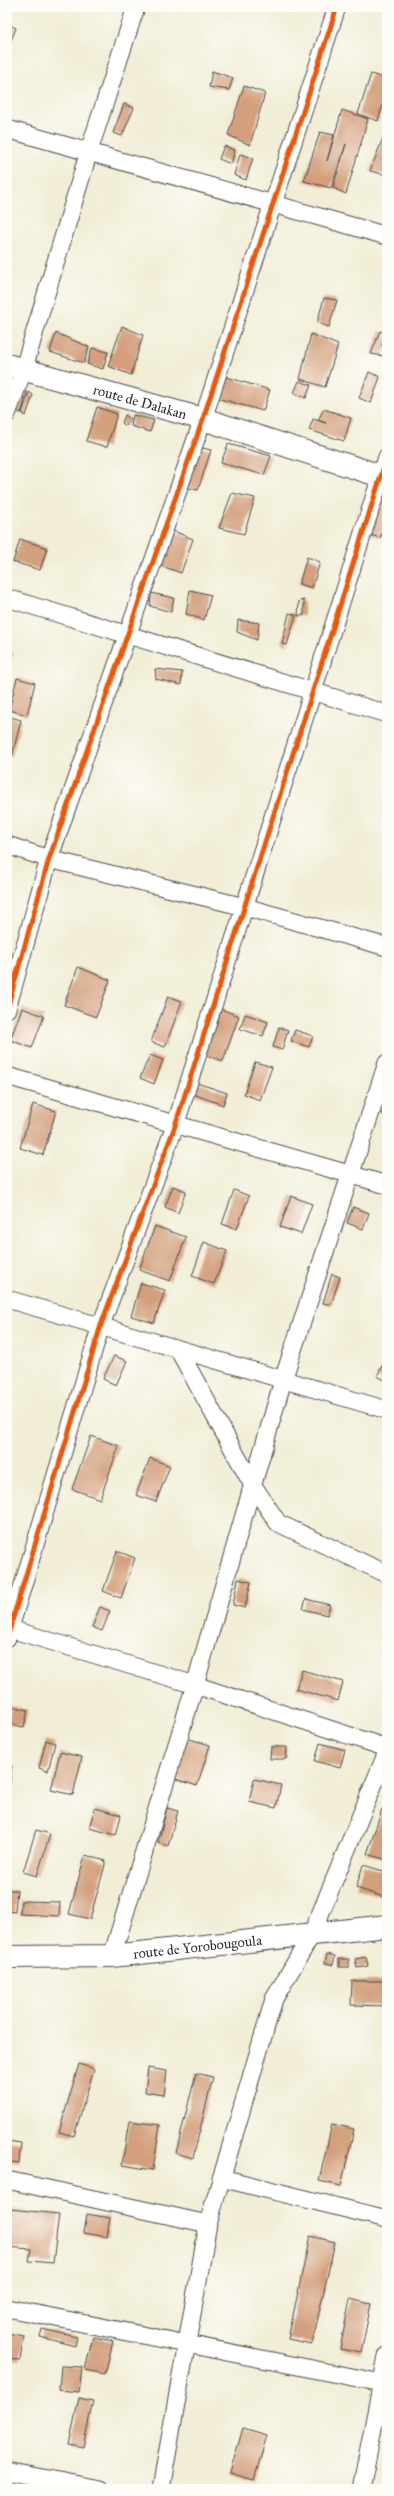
<svg xmlns="http://www.w3.org/2000/svg" width="394" height="2496" font-family="'IM FELL Great Primer',serif">
<style>
.building{fill:#d39f7b}
.lines{fill:none;stroke-linecap:round;stroke-linejoin:round}
.street-casing{stroke:#494845;stroke-width:19}
.secondary-casing{stroke:#494845;stroke-width:24}
.street{stroke:#fff;stroke-width:17}
.secondary{stroke:#fff;stroke-width:22}
.cycleway-casing{stroke:#fdfcf7;stroke-width:8}
.cycleway{stroke:#e8590c;stroke-width:5}
.labels{text-anchor:middle;stroke-width:3.5;stroke-linejoin:round;paint-order:stroke}
.street-label{font-size:14px;fill:#2b2b2b;stroke:#fdfcf7}
</style>
<rect width="100%" height="100%" fill="#fdfcf7"/>
<filter id="ink" filterUnits="userSpaceOnUse"><feTurbulence type="fractalNoise" baseFrequency=".025" numOctaves="2"/><feDisplacementMap in="SourceGraphic" scale="8" xChannelSelector="R" yChannelSelector="G"/><feConvolveMatrix kernelMatrix="1 2 1 2 8 2 1 2 1" color-interpolation-filters="sRGB"/></filter>
<filter id="wash" filterUnits="userSpaceOnUse"><feTurbulence type="fractalNoise" baseFrequency=".012" numOctaves="4" result="noise"/><feDisplacementMap in="SourceGraphic" scale="16" xChannelSelector="R" yChannelSelector="G"/><feGaussianBlur stdDeviation="0.9" result="paint"/><feColorMatrix in="noise" values="0 0 0 0 0 0 0 0 0 0 0 0 0 0 0 0 0 1.4 0 .05"/><feComposite in="paint" operator="in"/></filter>
<g filter="url(#wash)">
<rect width="100%" height="100%" fill="#f1edd6"/>
<g id="blocks">
<g class="building">
<path d="M7,24L16,28L7,51Z"/>
<path d="M212,71L233,78L229,90L209,87Z"/>
<path d="M371,74L387,79V92L378,121L358,114Z"/>
<path d="M244,86L265,93L250,145L228,135Z"/>
<path d="M124,104L134,108L122,136L113,133Z"/>
<path d="M342,110L368,119L346,194L333,188L346,144L331,188L304,181L320,132L334,135L327,161Z"/>
<path d="M387,128V175L370,171Z"/>
<path d="M224,146L235,150L231,164L219,159Z"/>
<path d="M240,154L253,158L246,180L234,175Z"/>
<path d="M324,298L337,300L329,327L317,323Z"/>
<path d="M122,326L143,335L131,375L108,366Z"/>
<path d="M380,331L386,333L382,346L387,334V346L383,356L371,354Z"/>
<path d="M56,333L89,347L84,363L50,352Z"/>
<path d="M311,334L338,345L325,387L300,379Z"/>
<path d="M92,348L108,352L103,369L87,364Z"/>
<path d="M369,372L380,377L371,403L359,398Z"/>
<path d="M223,376L270,390L263,411L217,398Z"/>
<path d="M299,381L311,385L306,398L294,393Z"/>
<path d="M22,388L27,392L21,413L14,410Z"/>
<path d="M29,392L33,395L26,416L22,413Z"/>
<path d="M97,407L117,414L107,447L86,441Z"/>
<path d="M324,409L351,418L344,441L309,430L313,419L326,423L318,420Z"/>
<path d="M125,415L130,419L126,426L122,423Z"/>
<path d="M133,415L154,420L150,432L131,426Z"/>
<path d="M228,444L271,456L264,475L221,463Z"/>
<path d="M198,447L211,450L198,490L184,487Z"/>
<path d="M232,493L255,498L244,534L219,528Z"/>
<path d="M384,494H387V517L380,538L368,534Z"/>
<path d="M387,522V539L382,536Z"/>
<path d="M171,530L193,539L181,573L159,565Z"/>
<path d="M20,539L47,548L40,570L13,562Z"/>
<path d="M307,557L320,562L312,588L299,584Z"/>
<path d="M190,590L211,595L204,620L186,614Z"/>
<path d="M151,593L174,598L171,612L150,606Z"/>
<path d="M304,600V615L298,616L299,601Z"/>
<path d="M289,613L296,615L287,645L282,644Z"/>
<path d="M238,620L259,623L257,640L237,632Z"/>
<path d="M7,651L13,653L7,674Z"/>
<path d="M155,669L182,672L181,685L156,679Z"/>
<path d="M17,678L35,683L27,715L9,710Z"/>
<path d="M7,716L21,720L12,757L7,756Z"/>
<path d="M78,967L110,980L96,1017L64,1005Z"/>
<path d="M168,996L182,1001L165,1047L151,1042Z"/>
<path d="M22,1008L44,1016L32,1048L10,1040Z"/>
<path d="M218,1008L239,1016L223,1061L202,1054Z"/>
<path d="M245,1014L268,1022L263,1036L240,1029Z"/>
<path d="M279,1027L288,1030L282,1050L273,1047Z"/>
<path d="M295,1030L313,1036L309,1047L291,1041Z"/>
<path d="M150,1055L163,1060L154,1084L140,1078Z"/>
<path d="M255,1062L272,1067L260,1100L244,1094Z"/>
<path d="M197,1083L227,1093L223,1105L193,1094Z"/>
<path d="M387,1089V1115L379,1113Z"/>
<path d="M33,1104L56,1111L43,1155L20,1148Z"/>
<path d="M173,1186L186,1191L178,1213L165,1207Z"/>
<path d="M234,1190L249,1196L237,1229L222,1224Z"/>
<path d="M291,1196L312,1204L301,1234L280,1227Z"/>
<path d="M353,1207L369,1213L363,1229L347,1223Z"/>
<path d="M155,1226L186,1237L170,1281L139,1270Z"/>
<path d="M204,1242L227,1251L214,1284L192,1276Z"/>
<path d="M332,1274L340,1277L331,1305L323,1303Z"/>
<path d="M141,1283L165,1290L154,1323L131,1316Z"/>
<path d="M114,1356L127,1361L116,1385L103,1379Z"/>
<path d="M387,1357V1381L377,1376Z"/>
<path d="M91,1436L119,1446L100,1499L72,1489Z"/>
<path d="M150,1458L170,1466L156,1502L136,1495Z"/>
<path d="M117,1551L135,1558L121,1598L103,1591Z"/>
<path d="M238,1579L251,1582L245,1608L233,1605Z"/>
<path d="M306,1599L330,1605L327,1615L303,1609Z"/>
<path d="M100,1607L110,1611L102,1631L92,1627Z"/>
<path d="M302,1670L343,1682L338,1701L296,1689Z"/>
<path d="M11,1706L28,1710L24,1727L8,1724Z"/>
<path d="M186,1738L210,1745L197,1786L173,1778Z"/>
<path d="M46,1740L55,1743L48,1771L39,1768Z"/>
<path d="M320,1743L345,1750L340,1768L315,1761Z"/>
<path d="M271,1747H287L286,1759H270Z"/>
<path d="M60,1752L82,1757L73,1795L51,1790Z"/>
<path d="M7,1765L12,1766L9,1790L7,1789Z"/>
<path d="M254,1779L281,1785L276,1808L249,1802Z"/>
<path d="M95,1808L121,1815L116,1835L89,1828Z"/>
<path d="M167,1808L178,1811L168,1846L158,1843Z"/>
<path d="M382,1809L387,1811V1860L367,1854Z"/>
<path d="M36,1830L50,1834L37,1876L23,1872Z"/>
<path d="M85,1855L106,1861L90,1919L69,1914Z"/>
<path d="M363,1865L387,1872V1898L356,1888Z"/>
<path d="M7,1890H17L15,1912L7,1911Z"/>
<path d="M21,1901L60,1902L59,1916L20,1914Z"/>
<path d="M327,1954L335,1956L333,1965L325,1963Z"/>
<path d="M366,1957L368,1966L357,1968L355,1959Z"/>
<rect x="339" y="1959" width="10" height="8"/>
<path d="M352,1981H387V2006L351,2005Z"/>
<path d="M79,2064L94,2069L74,2136L59,2132Z"/>
<path d="M148,2068L167,2071L164,2095L145,2092Z"/>
<path d="M196,2073L213,2077L193,2158L176,2153Z"/>
<path d="M129,2121L160,2125L153,2170L122,2165Z"/>
<path d="M332,2124L354,2129L341,2186L319,2181Z"/>
<path d="M7,2141L21,2143L19,2163L7,2161Z"/>
<path d="M10,2209L59,2214L53,2263L29,2261L31,2249L7,2247Z"/>
<path d="M87,2214L110,2218L107,2237L84,2233Z"/>
<path d="M310,2236L335,2242L312,2344L288,2339Z"/>
<path d="M350,2299L371,2304L361,2353L340,2349Z"/>
<path d="M42,2329L77,2337L75,2346L40,2337Z"/>
<path d="M7,2333L24,2336L20,2360L7,2359Z"/>
<path d="M93,2337L113,2341L105,2374L85,2370Z"/>
<path d="M61,2366L82,2367L79,2392L59,2390Z"/>
<path d="M79,2398L93,2401L83,2447L69,2444Z"/>
<path d="M243,2428L267,2435L254,2480L230,2473Z"/>
</g>
</g>
</g>
<g filter="url(#ink)">
<use href="#blocks" fill-opacity="0" stroke="#494845" stroke-width="1"/>
<g class="lines">
<defs>
<g id="street">
<path d="M7,129L387,236"/>
<path d="M7,414L23,371L89,151L136,7"/>
<path d="M7,598L387,714"/>
<path d="M7,845L49,859L245,907L387,947"/>
<path d="M7,1009L49,859L203,419L337,7"/>
<path d="M7,1076L387,1185"/>
<path d="M7,1299L387,1410"/>
<path d="M178,1349L252,1484L278,1523L387,1574"/>
<path d="M7,1628L195,1685L387,1748"/>
<path d="M7,1638L101,1325L175,1126L387,457"/>
<path d="M112,1956L195,1685L283,1380L387,1063"/>
<path d="M221,2178L387,2219"/>
<path d="M7,2180L208,2224"/>
<path d="M7,2308L387,2384"/>
<path d="M7,2471L101,2489"/>
<path d="M161,2489L208,2224L274,1999L312,1934L387,1752"/>
<path d="M361,2489L387,2356"/>
</g>
<g id="secondary">
<path id="s1" d="M7,365L203,419L387,478"/>
<path id="s2" d="M7,1957L112,1956L387,1926"/>
</g>
</defs>
<use href="#street" class="street-casing"/>
<use href="#secondary" class="secondary-casing"/>
<use href="#street" class="street"/>
<use href="#secondary" class="secondary"/>
<defs>
<g id="cycleway">
<path d="M7,1009L49,859L203,419L337,7"/>
<path d="M7,1638L101,1325L175,1126L387,457"/>
</g>
</defs>
<use href="#cycleway" class="cycleway-casing"/>
<use href="#cycleway" class="cycleway"/>
</g>
</g>
<g class="labels">
<g class="street-label">
<text dy="5" stroke="none"><textPath href="#s1" startOffset="138">route de Dalakan</textPath></text>
<text dy="5" stroke="none"><textPath href="#s2" startOffset="191">route de Yorobougoula</textPath></text>
</g>
</g>
<rect width="394" height="2496" fill="none" stroke="#fdfcf7" stroke-width="24"/>
</svg>
